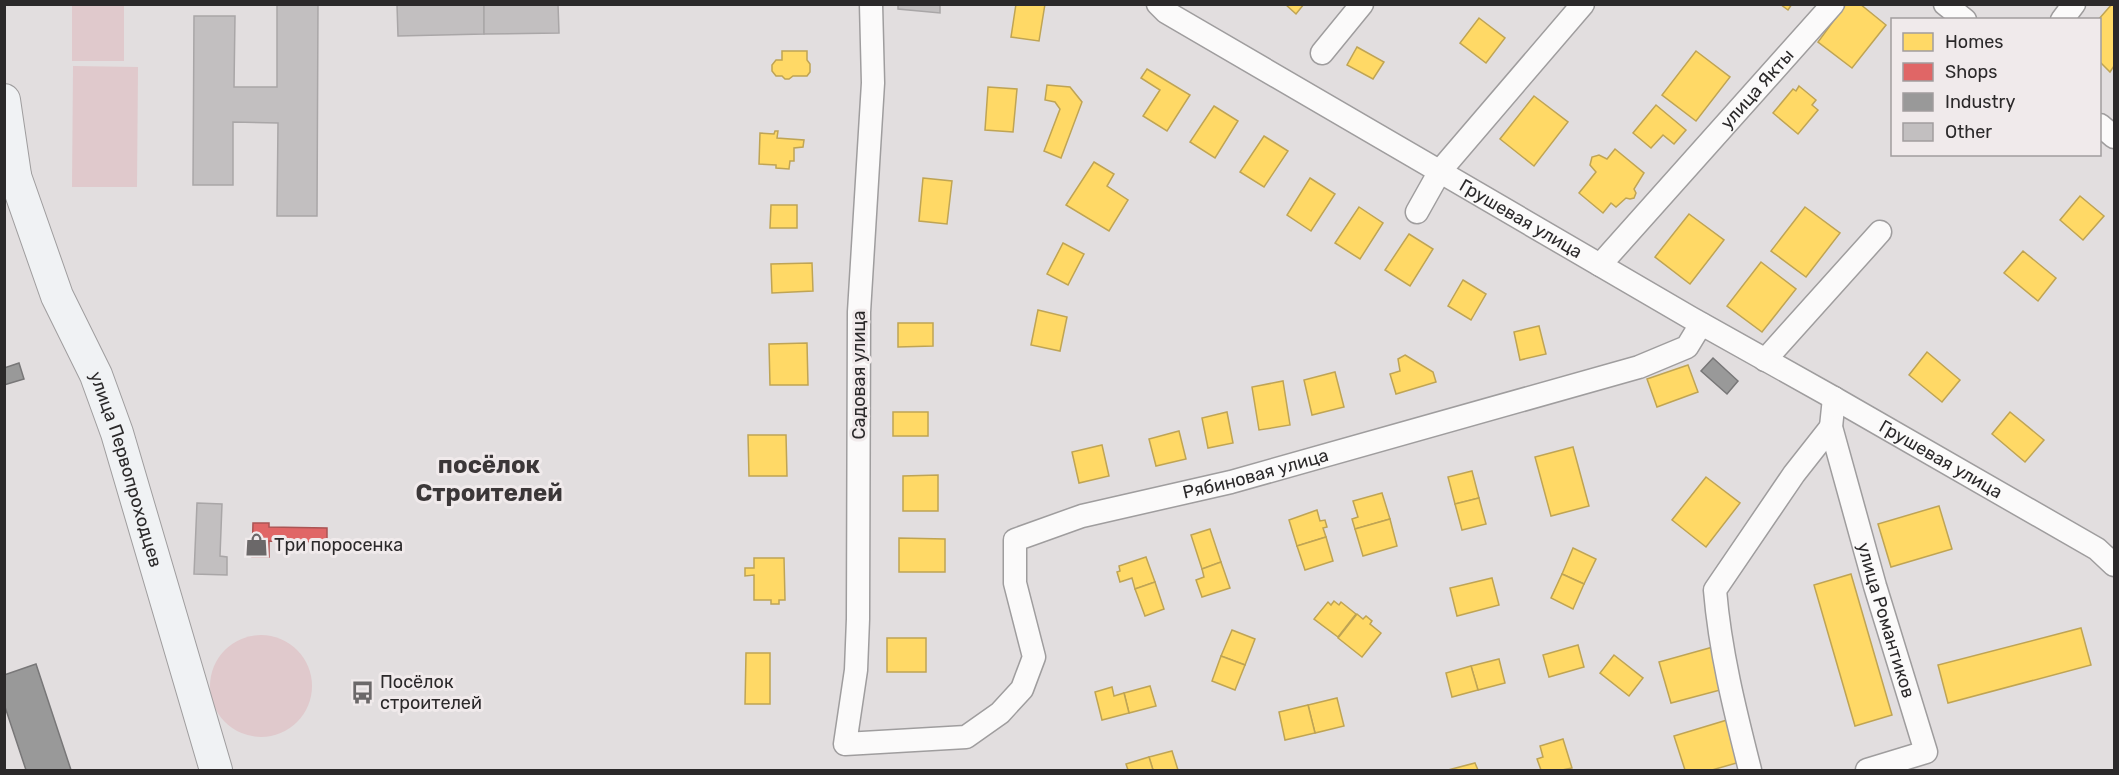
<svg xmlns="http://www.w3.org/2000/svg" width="2119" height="775" font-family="Rubik,sans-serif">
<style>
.green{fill:#e0c9cc}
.homes{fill:#ffd966;stroke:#bfa454;stroke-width:1.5}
.shops{fill:#e06666;stroke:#aa5454;stroke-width:1.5}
.industry{fill:#999;stroke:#787778;stroke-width:1.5}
.building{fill:#c2bfc0;stroke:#a9a6a7;stroke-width:1.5}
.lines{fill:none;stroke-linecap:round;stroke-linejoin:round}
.street-casing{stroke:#9f9d9e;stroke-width:25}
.secondary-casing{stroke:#9f9d9e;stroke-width:34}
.street{stroke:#fbfafa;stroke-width:22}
.secondary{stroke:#f0f2f4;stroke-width:32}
.labels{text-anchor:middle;stroke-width:6;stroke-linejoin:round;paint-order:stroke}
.street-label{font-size:18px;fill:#2b292a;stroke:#f0eaeb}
.poi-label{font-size:18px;fill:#2b292a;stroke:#f0eaeb;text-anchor:start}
.district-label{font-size:24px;font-weight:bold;fill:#3b3738;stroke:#f0eaeb}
</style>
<rect width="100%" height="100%" fill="#e2dedf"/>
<g class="green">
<rect x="72" y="5" width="52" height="56"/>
<path d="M73,66L138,67L137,187H72Z"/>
<circle cx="261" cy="686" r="51"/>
</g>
<g class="homes">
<path d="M1016,4H1045L1039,41L1011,37Z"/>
<path d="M1285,4H1304L1296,14Z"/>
<path d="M1780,4H1792L1788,10Z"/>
<path d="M1846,4H1860L1886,25L1852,68L1818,42Z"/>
<path d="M2112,4H2114V66L2110,72L2100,62L2098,20Z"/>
<path d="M1479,18L1505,38L1486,63L1460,43Z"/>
<path d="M1357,47L1384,62L1373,79L1347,65Z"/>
<path d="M782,51H807V60L810,64V72L807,76H793L789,79H785L782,76H776L772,71V65L776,60H782Z"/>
<path d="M1696,51L1730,77L1696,121L1662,95Z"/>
<path d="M1147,69L1190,95L1167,131L1143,116L1160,90L1141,78Z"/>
<path d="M1047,85L1070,87L1082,102L1061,158L1044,151L1060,109L1055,102L1045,100Z"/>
<path d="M1799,86L1816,100L1812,105L1818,110L1798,134L1773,113L1793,89L1796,91Z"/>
<path d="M988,87L1017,89L1013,132L985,130Z"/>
<path d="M1534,96L1568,122L1534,166L1500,139Z"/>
<path d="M1656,105L1686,130L1674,144L1663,135L1651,148L1633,133Z"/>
<path d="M1214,106L1238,121L1215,158L1190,142Z"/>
<path d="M775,131H778L777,138L804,140L803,147L794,148V161H790L789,169L776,168V165L759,164L760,133L774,134Z"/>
<path d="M1264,136L1288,151L1264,187L1240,172Z"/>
<path d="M1615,149L1644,173L1634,189L1636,193L1634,198L1630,199L1626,198L1616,207L1611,203L1603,213L1579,193L1596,172L1590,165L1592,157L1599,155L1607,159Z"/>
<path d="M1094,162L1114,174L1107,186L1128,200L1109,231L1066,205Z"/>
<path d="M923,178L952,181L947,224L919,221Z"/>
<path d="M1310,178L1335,194L1311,231L1287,215Z"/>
<path d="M2080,196L2104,216L2083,240L2060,220Z"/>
<path d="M771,205H797V228H770Z"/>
<path d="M1359,207L1383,223L1360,259L1335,243Z"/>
<path d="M1805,207L1840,233L1806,277L1771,251Z"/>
<path d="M1689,214L1724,240L1690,284L1655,257Z"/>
<path d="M1409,234L1433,249L1410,286L1385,270Z"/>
<path d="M1063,243L1084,254L1068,285L1047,274Z"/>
<path d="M2023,251L2056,278L2038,301L2004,273Z"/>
<path d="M1761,262L1796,289L1762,332L1727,306Z"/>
<path d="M812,263L813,291L772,293L771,264Z"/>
<path d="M1463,280L1486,294L1471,320L1448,306Z"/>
<path d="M1038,310L1067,317L1060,351L1031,345Z"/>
<path d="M898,323H933V346L898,347Z"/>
<path d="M1539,326L1546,354L1520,360L1514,332Z"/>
<path d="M807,343L808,385H770L769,344Z"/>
<path d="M1927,352L1960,380L1942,402L1909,375Z"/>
<path d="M1405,355L1433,372L1436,382L1396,394L1390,374L1400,371L1398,359Z"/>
<path d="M1688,365L1698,392L1657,407L1647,379Z"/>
<path d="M1335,372L1344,407L1312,415L1304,380Z"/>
<path d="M1283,381L1290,425L1259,430L1252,387Z"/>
<rect x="893" y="412" width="35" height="24"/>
<path d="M1227,412L1233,443L1208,448L1202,418Z"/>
<path d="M2010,412L2044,440L2025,462L1992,434Z"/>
<path d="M1179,431L1186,459L1156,466L1149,439Z"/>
<path d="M748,435H786L787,476H749Z"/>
<path d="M1102,445L1109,476L1079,483L1072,452Z"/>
<path d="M1573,447L1589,506L1551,516L1535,457Z"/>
<path d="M1472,471L1479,498L1455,504L1448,477Z"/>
<path d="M938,475V511H903V476Z"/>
<path d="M1706,477L1740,503L1706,547L1672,520Z"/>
<path d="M1382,493L1390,519L1355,529L1352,519L1358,517L1353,501Z"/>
<path d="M1479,498L1486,524L1462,530L1455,504Z"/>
<path d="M1939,506L1952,549L1891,567L1878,524Z"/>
<path d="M1317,510L1320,521L1325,520L1327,527L1323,528L1326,537L1297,546L1289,520Z"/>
<path d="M1390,519L1397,546L1363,556L1355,529Z"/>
<path d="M1210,529L1221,562L1202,569L1191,535Z"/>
<path d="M1326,537L1333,561L1305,570L1297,546Z"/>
<path d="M899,538L945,539V572H899Z"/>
<path d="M1573,548L1596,559L1584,584L1562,574Z"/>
<path d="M1146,557L1155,582L1135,589L1132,578L1120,582L1117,572L1120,571L1119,566Z"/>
<path d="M754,558H784L785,600H779V604H771V600H754V575L745,576V568H754Z"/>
<path d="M1221,562L1230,588L1202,597L1196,580L1204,577L1202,569Z"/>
<path d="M1562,574L1584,584L1573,609L1551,598Z"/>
<path d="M1851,574L1892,715L1855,726L1814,585Z"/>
<path d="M1492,578L1499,605L1457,616L1450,588Z"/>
<path d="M1155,582L1164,609L1145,616L1135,589Z"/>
<path d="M1334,601L1339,605L1341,602L1356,614L1338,637L1314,619L1328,602L1331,605Z"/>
<path d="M1357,614L1363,619L1366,616L1372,621L1370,624L1381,633L1362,657L1338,638Z"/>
<path d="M2081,628L2091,665L1948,703L1938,665Z"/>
<path d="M1232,630L1255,639L1245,665L1221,656Z"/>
<rect x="887" y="638" width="39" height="34"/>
<path d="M1578,645L1584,667L1549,677L1543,655Z"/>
<path d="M1713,647L1724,689L1671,703L1659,662Z"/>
<path d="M746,653H770V704H745Z"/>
<path d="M1614,655L1643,678L1629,696L1600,673Z"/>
<path d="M1221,656L1245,665L1235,690L1212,681Z"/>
<path d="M1499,659L1505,683L1478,690L1471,666Z"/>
<path d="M1471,666L1478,690L1452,697L1446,673Z"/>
<path d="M1150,686L1156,706L1129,713L1124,693Z"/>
<path d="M1112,687L1114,696L1124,693L1129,713L1102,720L1095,692Z"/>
<path d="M1337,698L1344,726L1315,733L1308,705Z"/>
<path d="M1308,705L1315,733L1285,740L1279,712Z"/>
<path d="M1727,720L1740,762L1712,770H1685L1674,736Z"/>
<path d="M1563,739L1572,768L1562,770H1541L1537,759L1543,757L1540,746Z"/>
<path d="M1172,751L1178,770H1153L1149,757Z"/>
<path d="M1149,757L1153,770H1128L1126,764Z"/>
<path d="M1475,763L1478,770H1448Z"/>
</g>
<path class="shops" d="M253,523H269V527L327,528V542L269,541V557H252Z"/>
<g class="industry">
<path d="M1713,358L1738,381L1727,394L1701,371Z"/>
<path d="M19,363L24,379L4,385V368Z"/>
<path d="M36,664L71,770H26L4,704V675Z"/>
</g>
<g class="building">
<path d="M277,4H318L317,216H277L278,123L233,122V185H193L194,16H235L234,87H277Z"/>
<path d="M484,4V34L398,36L397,5Z"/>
<path d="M484,4H558L559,33L484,34Z"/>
<path d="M898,4H940V13L898,9Z"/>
<path d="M197,503L222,504L220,556L227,557V575L194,574Z"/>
</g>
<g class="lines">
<defs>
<g id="street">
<path id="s1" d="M871,4L873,83L859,312L858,619L856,670L845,744L966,737L1000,713L1022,689L1034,657L1015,583V540L1082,516L1231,482L1639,367L1687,347L1701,324"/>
<path id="s2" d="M1158,4L1166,12L1691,318L1834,398L2097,549L2114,565"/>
<path d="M1945,4L1965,20"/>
<path d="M2062,20L2074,4"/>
<path d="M1322,53L1362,4"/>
<path d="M2100,125L2114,137"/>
<path d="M1417,212L1440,171L1583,4"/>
<path id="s3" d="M1600,265L1833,4"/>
<path d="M1765,360L1880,232"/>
<path id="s4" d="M1834,398L1831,427L1875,586L1926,752L1867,770"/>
<path d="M1750,770C1735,711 1720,651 1715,590L1794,474L1831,427"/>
</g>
<g id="secondary">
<path d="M4,100L15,175"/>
<path id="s5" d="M4,155L15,176L57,296L96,375L117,433L216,770"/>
</g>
</defs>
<use href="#street" class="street-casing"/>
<use href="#secondary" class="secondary-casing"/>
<use href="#street" class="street"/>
<use href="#secondary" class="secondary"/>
</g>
<defs>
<symbol id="shop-bare" viewBox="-9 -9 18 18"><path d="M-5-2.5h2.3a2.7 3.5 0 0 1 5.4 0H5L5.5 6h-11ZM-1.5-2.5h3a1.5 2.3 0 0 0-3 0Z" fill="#6b6869" stroke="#f0eaeb" stroke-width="2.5" paint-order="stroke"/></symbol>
<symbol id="bus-bare" viewBox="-9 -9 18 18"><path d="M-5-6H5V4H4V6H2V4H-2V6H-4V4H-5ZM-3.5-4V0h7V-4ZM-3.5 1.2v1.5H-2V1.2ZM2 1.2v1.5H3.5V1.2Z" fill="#6b6869" stroke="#f0eaeb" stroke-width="2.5" paint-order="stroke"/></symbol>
</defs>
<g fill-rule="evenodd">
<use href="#shop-bare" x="240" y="528" width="33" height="33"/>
<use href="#bus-bare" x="346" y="676" width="33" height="33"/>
</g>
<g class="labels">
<g class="street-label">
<text dy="6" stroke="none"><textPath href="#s3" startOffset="236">улица Якты</textPath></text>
<text dy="6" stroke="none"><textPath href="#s2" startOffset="422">Грушевая улица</textPath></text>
<text transform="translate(859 375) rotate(-90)" y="6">Садовая улица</text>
<text dy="6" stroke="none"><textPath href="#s2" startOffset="906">Грушевая улица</textPath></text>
<text dy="6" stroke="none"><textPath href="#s5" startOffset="338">улица Первопроходцев</textPath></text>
<text dy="6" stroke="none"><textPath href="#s1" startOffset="1340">Рябиновая улица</textPath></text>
<text dy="6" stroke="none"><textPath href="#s4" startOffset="230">улица Романтиков</textPath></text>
</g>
<g class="poi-label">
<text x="274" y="551">Три поросенка</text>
<text x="380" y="688">Посёлок<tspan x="380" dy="21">строителей</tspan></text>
</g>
<g class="district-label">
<text x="489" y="473">посёлок<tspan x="489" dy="28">Строителей</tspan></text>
</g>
</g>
<rect width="2119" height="775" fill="none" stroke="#2b292a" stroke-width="12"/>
<rect x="1891" y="18" width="210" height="138" fill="#f0eaeb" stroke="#a19d9e" stroke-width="1.5"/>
<rect x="1903" y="33" width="30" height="18" fill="#ffd966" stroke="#a19d9e" stroke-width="1.5"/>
<text x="1945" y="48" font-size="18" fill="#2b292a">Homes</text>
<rect x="1903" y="63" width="30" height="18" fill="#e06666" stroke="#a19d9e" stroke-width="1.5"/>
<text x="1945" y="78" font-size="18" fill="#2b292a">Shops</text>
<rect x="1903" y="93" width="30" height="18" fill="#999999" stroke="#a19d9e" stroke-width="1.5"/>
<text x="1945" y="108" font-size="18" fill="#2b292a">Industry</text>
<rect x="1903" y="123" width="30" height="18" fill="#c2bfc0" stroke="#a19d9e" stroke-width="1.5"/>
<text x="1945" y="138" font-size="18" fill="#2b292a">Other</text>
</svg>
